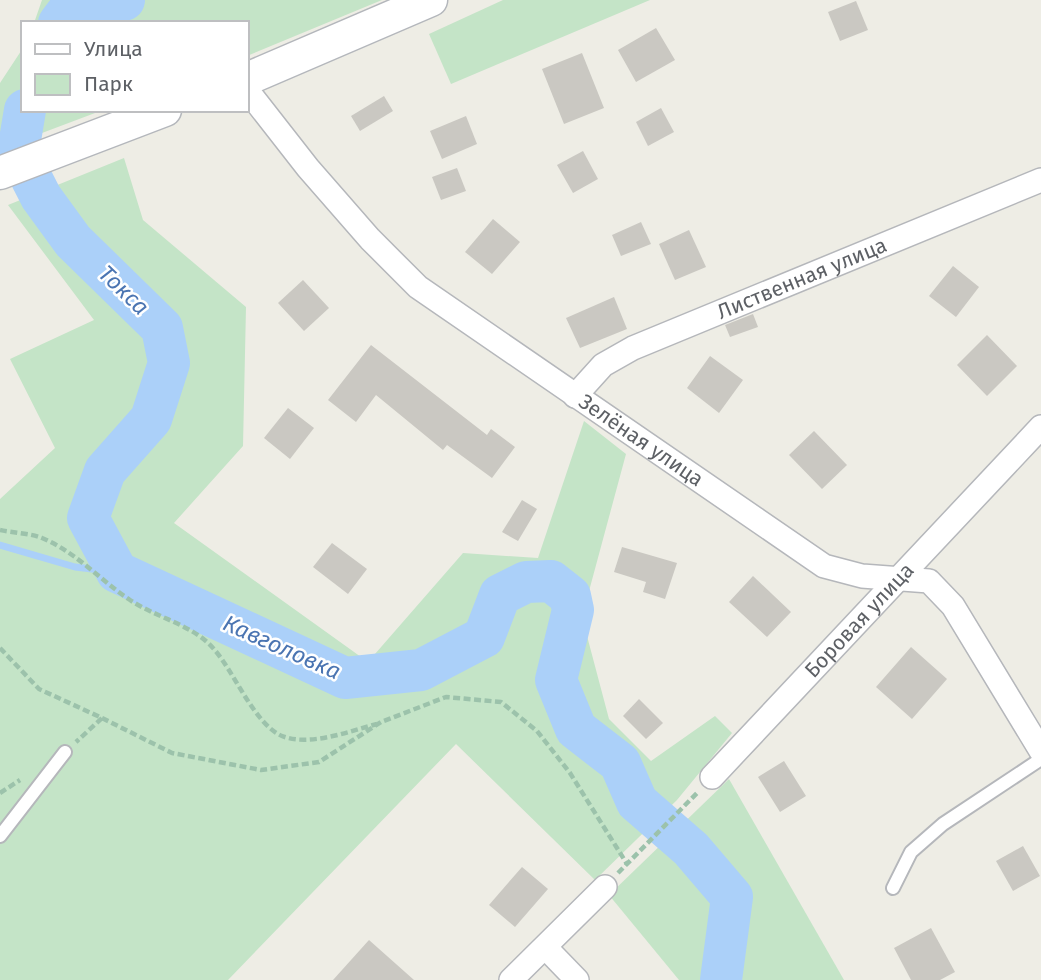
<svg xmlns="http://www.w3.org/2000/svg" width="1041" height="980" font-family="'Fira Sans',sans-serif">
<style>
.green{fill:#c4e4c7}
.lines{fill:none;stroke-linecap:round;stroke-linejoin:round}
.stream{stroke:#abd0f9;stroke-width:7}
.river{stroke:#abd0f9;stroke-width:42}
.building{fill:#cac8c2}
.lane-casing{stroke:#b5b7bb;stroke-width:16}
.street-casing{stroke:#b5b7bb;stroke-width:26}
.secondary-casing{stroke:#b4b7bc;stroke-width:35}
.path{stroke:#9cc2ab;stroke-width:4.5;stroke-dasharray:7 3.5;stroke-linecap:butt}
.lane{stroke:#fff;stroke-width:12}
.street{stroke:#fff;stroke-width:23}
.secondary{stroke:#fff;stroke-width:32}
.labels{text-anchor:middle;stroke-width:5;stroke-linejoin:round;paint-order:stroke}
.street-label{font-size:21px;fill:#5d6065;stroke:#fff}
.water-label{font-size:23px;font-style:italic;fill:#4b75b2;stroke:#fff}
</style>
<rect width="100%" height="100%" fill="#eeede5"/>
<g class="green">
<path d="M42,0H382L247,56V23H34Z"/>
<path d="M503,0H650L451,84L429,34Z"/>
<path d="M23,48V110H103L42,133L0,138V83Z"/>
<path d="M124,158L143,220L246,307L243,446L174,523L368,662L463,553L538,558L584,421L626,454L582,617L609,719L651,761L715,716L732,733L677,800L595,880L456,744L228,980H0V499L55,448L10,359L94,320L8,205Z"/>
<path d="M729,779L844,980H679L609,895Z"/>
</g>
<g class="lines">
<path class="stream" d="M0,545L75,567L117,572"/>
<g class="river">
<path d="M59,23L65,15L124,0"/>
<path d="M25,110L18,152L41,197L73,241L162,328L169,363L151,419L105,471L88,518L117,572L345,678L421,670L484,637L500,595L526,582L551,581L570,596L573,610L556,680L576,729L620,763L637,802L691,849L732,897L721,980"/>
</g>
</g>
<g class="building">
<path d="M856,1L868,30L840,41L828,12Z"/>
<path d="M656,28L675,60L636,82L618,50Z"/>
<path d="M582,53L604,108L564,124L542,69Z"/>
<path d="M384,96L393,111L360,131L351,116Z"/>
<path d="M661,108L674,132L648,146L636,122Z"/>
<path d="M466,116L477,144L442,159L430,131Z"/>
<path d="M583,151L598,179L573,193L557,165Z"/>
<path d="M457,168L466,191L441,200L432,177Z"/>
<path d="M493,219L520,242L492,274L465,252Z"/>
<path d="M641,222L651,244L621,256L612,235Z"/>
<path d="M689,230L706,267L675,280L659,244Z"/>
<path d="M953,266L979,287L956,317L929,296Z"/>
<path d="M303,280L329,308L304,331L278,303Z"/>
<path d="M614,297L627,329L580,348L566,318Z"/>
<path d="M753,314L758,327L730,337L725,325Z"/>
<path d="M987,335L1017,366L987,396L957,365Z"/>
<path d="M371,345L487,435L491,429L515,447L492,478L447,445L443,450L376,395L356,422L328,400Z"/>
<path d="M710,356L743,380L719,413L687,388Z"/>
<path d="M288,408L314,428L290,459L264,438Z"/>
<path d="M814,431L847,465L822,489L789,455Z"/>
<path d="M522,500L537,509L518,541L502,532Z"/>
<path d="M332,543L367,569L348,594L313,567Z"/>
<path d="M622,547L677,563L665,599L643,592L646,582L614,572Z"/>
<path d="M753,576L791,612L767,637L729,602Z"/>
<path d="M911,647L947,679L912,719L876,687Z"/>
<path d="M639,699L663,723L646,739L623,716Z"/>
<path d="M784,761L806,796L780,812L758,777Z"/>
<path d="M1023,846L1040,876L1013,891L996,861Z"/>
<path d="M522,867L548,889L515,927L489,905Z"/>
<path d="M931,928L955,972L940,980H911L894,948Z"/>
<path d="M369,940L414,980H333Z"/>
</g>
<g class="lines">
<defs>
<g id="lane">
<path d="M0,836L65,752"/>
<path d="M893,888L911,852L943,824L1041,759"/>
</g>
<g id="street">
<path id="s1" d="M247,90L308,168L370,239L418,287L824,566L862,576L929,581L953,606L1041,751"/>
<path id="s2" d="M575,396L603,365L633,348L1041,180"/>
<path id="s3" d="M712,777L1041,427"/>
<path d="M546,948L577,980"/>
<path d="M511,980L605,887"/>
</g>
<g id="secondary">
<path d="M247,79L431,0"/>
<path d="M0,173L165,110"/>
</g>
</defs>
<use href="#lane" class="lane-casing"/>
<use href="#street" class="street-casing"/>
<use href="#secondary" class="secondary-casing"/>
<g class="path">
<path d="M0,530C13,533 30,533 42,538C76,552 100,580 130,600C155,617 193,625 213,648C234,671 254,724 282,736C309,747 350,731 377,724"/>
<path d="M0,648L39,689L102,718L76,742"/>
<path d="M102,718L172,753L261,770L319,762L381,722L446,697L501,702L537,731L570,773L627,864"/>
<path d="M0,793L20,780"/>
<path d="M618,873L698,792"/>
</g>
<use href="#lane" class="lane"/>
<use href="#street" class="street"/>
<use href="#secondary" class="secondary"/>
</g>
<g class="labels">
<g class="street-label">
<text dy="7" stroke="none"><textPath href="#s2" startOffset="259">Лиственная улица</textPath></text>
<text dy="7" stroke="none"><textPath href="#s1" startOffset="532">Зелёная улица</textPath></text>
<text dy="7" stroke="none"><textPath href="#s3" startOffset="215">Боровая улица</textPath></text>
</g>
<g class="water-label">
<text transform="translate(124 290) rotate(44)" y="8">Токса</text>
<text transform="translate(282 647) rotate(24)" y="8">Кавголовка</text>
</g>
</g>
<rect x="21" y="21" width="228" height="91" fill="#ffffff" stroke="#bebfc1" stroke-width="2"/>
<rect x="35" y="44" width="35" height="10" fill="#ffffff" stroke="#bebfc1" stroke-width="2"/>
<text x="84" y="56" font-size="21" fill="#5d6065">Улица</text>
<rect x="35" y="74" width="35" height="21" fill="#c4e4c7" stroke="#bebfc1" stroke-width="2"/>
<text x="84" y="91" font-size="21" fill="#5d6065">Парк</text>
</svg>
